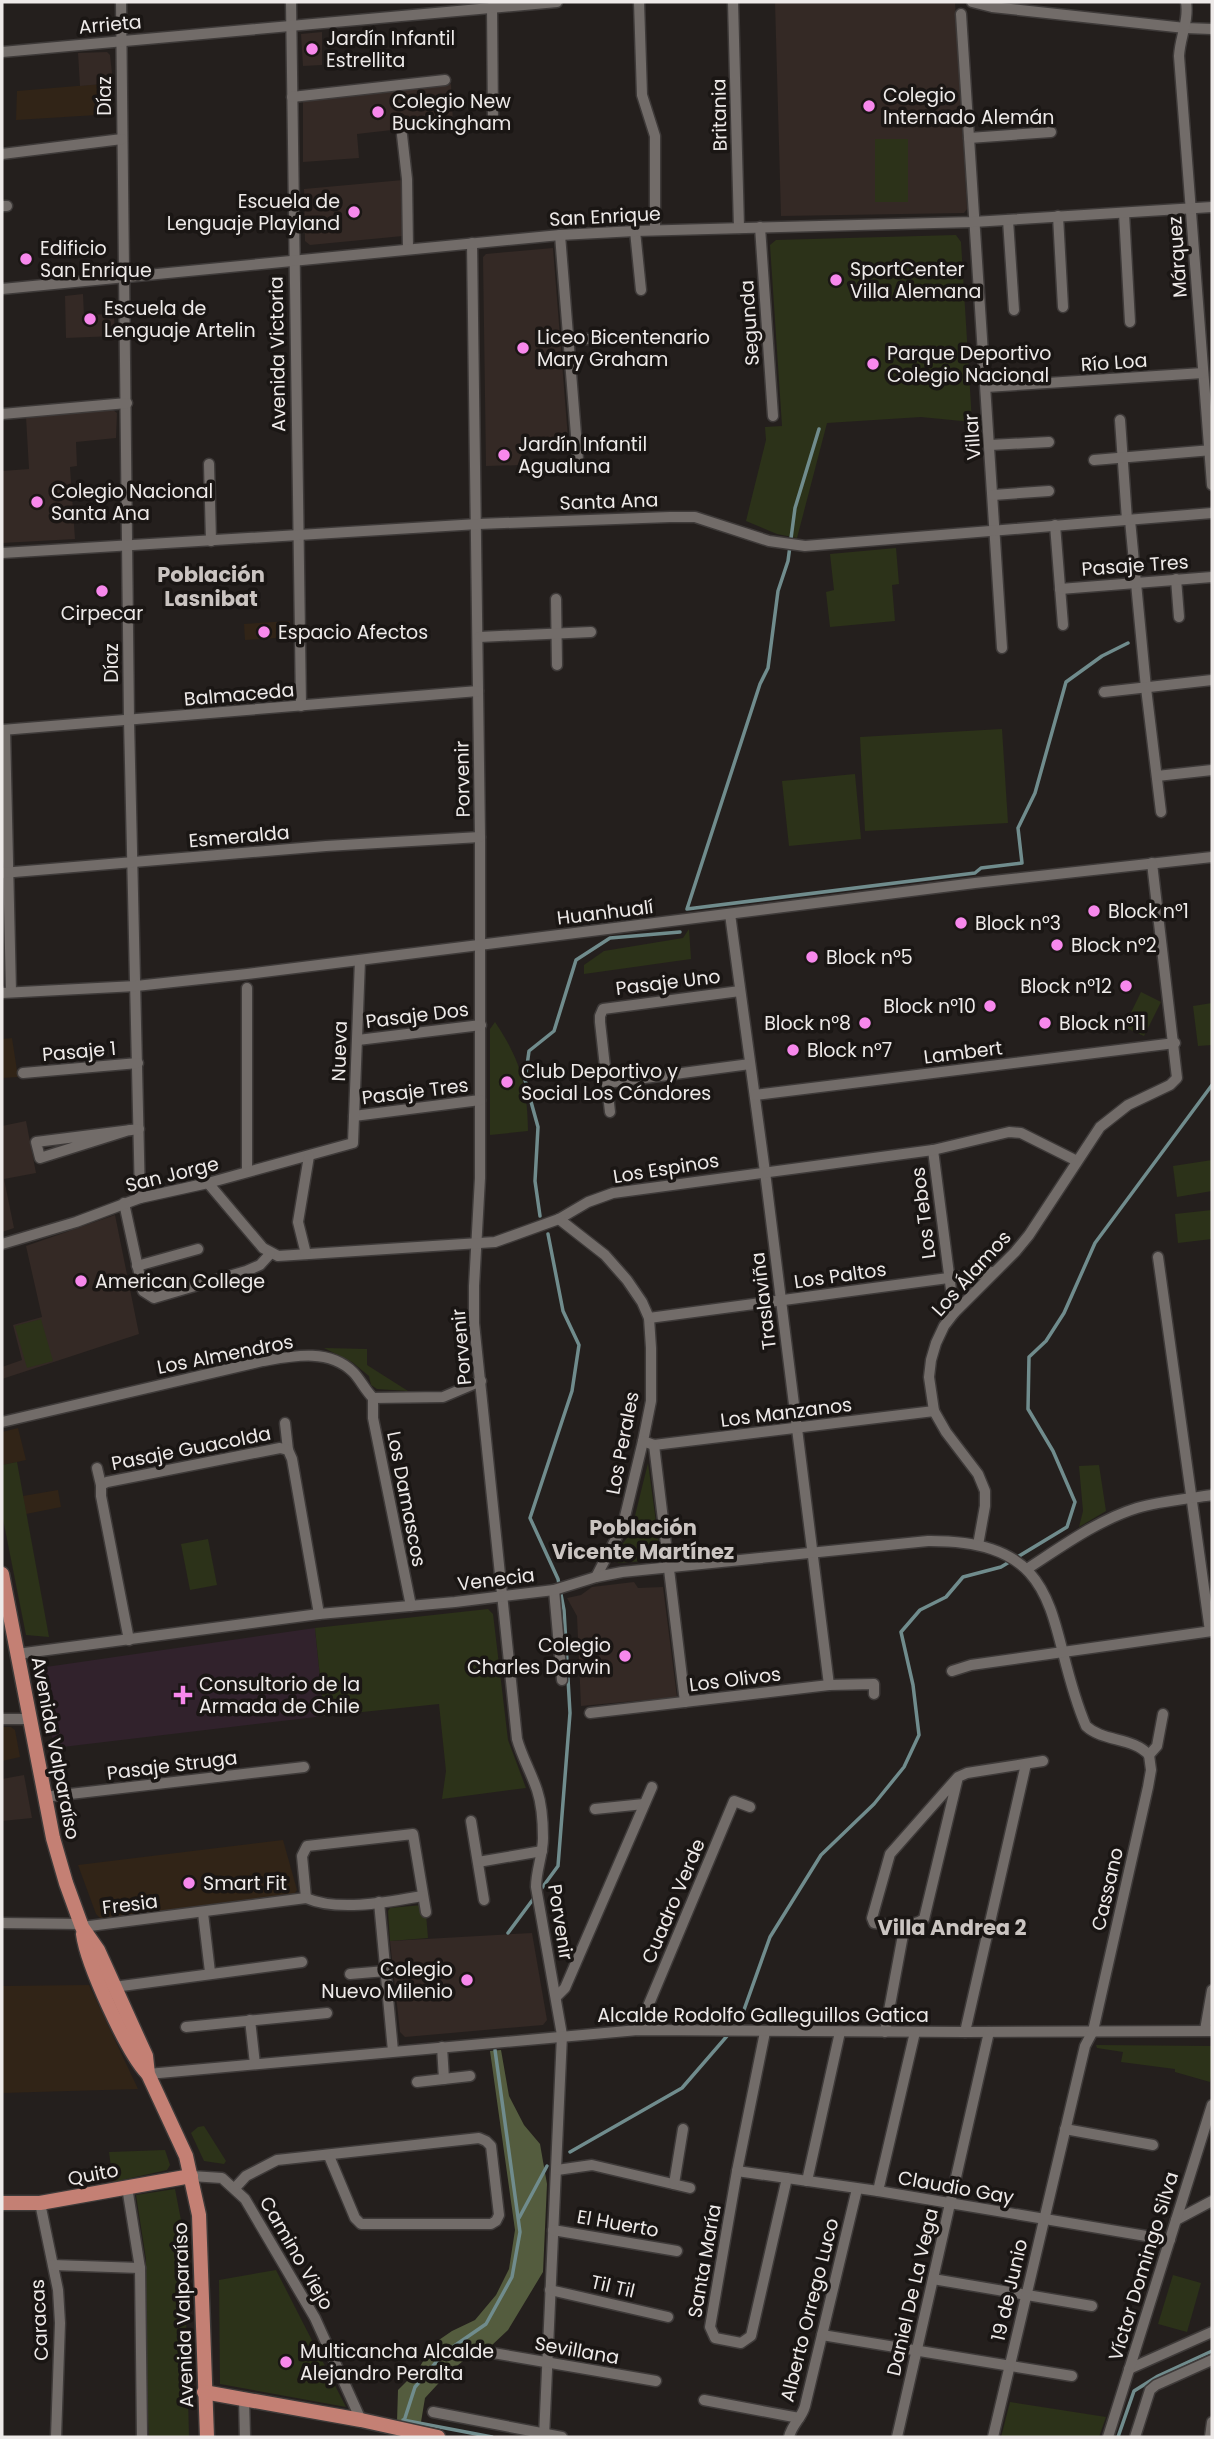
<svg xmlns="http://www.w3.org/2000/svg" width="1214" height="2439" font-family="Poppins,sans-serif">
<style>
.commercial{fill:#312417}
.built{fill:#342925}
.medical{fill:#31222c}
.green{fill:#2c3219}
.forest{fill:#545c3e}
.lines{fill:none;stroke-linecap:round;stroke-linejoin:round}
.stream{stroke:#708c8d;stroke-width:3.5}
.minor-casing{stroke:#3e3a39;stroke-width:13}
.major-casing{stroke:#3e3a39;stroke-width:17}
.minor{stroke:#726c69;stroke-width:10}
.major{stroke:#c48074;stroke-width:14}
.poi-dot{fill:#f788ec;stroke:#1a1614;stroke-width:2.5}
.labels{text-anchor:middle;stroke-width:7;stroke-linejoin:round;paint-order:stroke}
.street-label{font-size:19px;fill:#eeeae9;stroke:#1a1614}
.poi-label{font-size:19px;fill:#eeeae9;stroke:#1a1614;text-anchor:start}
.neighbourhood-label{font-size:21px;font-weight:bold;fill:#cac4c1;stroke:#1a1614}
</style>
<rect width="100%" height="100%" fill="#241f1d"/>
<g class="commercial">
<path d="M113,83V114L16,120L17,91Z"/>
<path d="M290,621V637L245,640L244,624Z"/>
<path d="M12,1038L18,1077L2,1078V1039Z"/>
<path d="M18,1428L26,1460L3,1465L2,1432Z"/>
<path d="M58,1490L61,1507L26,1514L23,1496Z"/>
<path d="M2,1727H11L15,1730L20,1757L2,1761Z"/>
<path d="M283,1840L297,1890L292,1897L102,1920L96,1914L78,1865Z"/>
<path d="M89,1985L138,2089L2,2093V1986Z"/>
</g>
<g class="built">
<path d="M775,2H955L967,209L964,213L781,216Z"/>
<path d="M322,32V65L303,66L301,34Z"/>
<path d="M107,52L110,55L113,83L80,86L78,53Z"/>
<path d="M451,84L453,123L357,134L359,158L303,162V100Z"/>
<path d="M403,180V236L310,245L305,241L304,189Z"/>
<path d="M553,248L568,438L521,441L522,465L486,466L483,257L486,254Z"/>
<path d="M83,294L84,316L114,313L115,336L66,338L65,296Z"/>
<path d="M113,410L117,413L116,438L76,442L77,466L70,467L75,539L2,543V471L29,469L26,417Z"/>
<path d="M26,1121L36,1173L4,1179L14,1228L2,1232V1126Z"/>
<path d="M115,1215L139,1334L2,1379V1367L22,1360L13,1325L42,1317L26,1246Z"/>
<path d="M634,1582L638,1588L663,1587L677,1697L581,1706L577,1616L567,1598L581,1595L592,1587Z"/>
<path d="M24,1775L32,1818L2,1821V1779Z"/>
<path d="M532,1933L547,2020L543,2025L405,2037L400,2032L390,1941Z"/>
</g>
<path class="medical" d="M315,1628L324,1716L54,1748L40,1673L46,1667Z"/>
<g class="green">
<rect x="875" y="139" width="33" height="63"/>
<path d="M956,235L961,242L972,422L921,417L827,423L797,538L777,534L746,521L766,440L765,427L782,426L770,245L776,240Z"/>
<path d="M896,548L899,584L892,585L895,621L830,627L826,592L834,590L830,554Z"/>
<path d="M1002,729L1008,823L865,831L860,737Z"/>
<path d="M855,774L861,839L789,846L782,781Z"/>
<path d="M689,929L691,959L584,974V965L604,951L683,938Z"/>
<path d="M1141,992L1161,1002L1144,1036L1124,1027Z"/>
<path d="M1212,1003V1045L1198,1046L1193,1006Z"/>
<path d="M495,1022C521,1061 527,1085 528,1131L490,1135V1029Z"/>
<path d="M1212,1160V1191L1177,1197L1173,1166Z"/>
<path d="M1212,1210V1239L1178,1243L1175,1214Z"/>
<path d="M41,1319L53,1361L27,1368L15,1326Z"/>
<path d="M324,1348L367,1349V1365L408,1391L377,1389L371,1385L369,1376L352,1362Z"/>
<path d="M17,1462L49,1637L26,1635L2,1514V1465Z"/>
<path d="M648,1463L660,1551L656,1560L618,1563L615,1555L631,1532Z"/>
<path d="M1099,1465L1106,1511L1079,1527L1083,1511L1079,1466Z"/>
<path d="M208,1539L217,1585L190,1590L181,1544Z"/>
<path d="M488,1609L493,1614L508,1740L526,1788L442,1799L446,1771L439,1704L324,1716L315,1628Z"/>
<path d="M422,1905L426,1914L428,1938L390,1941L388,1911L390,1908Z"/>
<path d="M1096,2045L1212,2046V2072L1210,2082L1175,2072V2069L1121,2062L1123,2052L1097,2048Z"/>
<path d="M204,2126L226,2161L224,2164L204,2161L191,2133L198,2127Z"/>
<path d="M165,2150L170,2165L167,2170L113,2182L109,2152Z"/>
<path d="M175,2189L184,2236L189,2437H149L146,2383V2259L136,2195Z"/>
<path d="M276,2270L346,2407L220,2384L219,2280Z"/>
<path d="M1173,2275L1201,2283L1187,2332L1158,2324Z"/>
<path d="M1010,2402L1106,2417L1099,2437H1001Z"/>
</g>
<path class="forest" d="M501,2050L509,2096L524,2125L540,2144L547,2184L543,2272L508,2330L491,2346L477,2350L448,2373L425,2398L421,2422H397L398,2390L418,2370L433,2344L452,2331L475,2320L496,2295L509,2269L515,2230L490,2051Z"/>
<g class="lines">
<g class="stream">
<path d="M819,429L795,508L788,561L778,591L768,668L760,684L687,909L975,873L981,868L1022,863L1018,828L1035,793L1066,682L1102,656L1128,643"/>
<path d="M540,1216L535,1181L538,1127L525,1080L529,1051L554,1031L576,960L610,938L680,932"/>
<path d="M539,1892L558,1866L570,1713L564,1610L558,1579L530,1518L572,1391L579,1345L563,1311L548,1234"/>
<path d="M508,1933L534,1898"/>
<path d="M570,2152L682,2088L740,2021L770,1937L821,1855L874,1804L904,1767L919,1735L913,1685L901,1632L920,1610L946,1597L963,1577L1001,1567L1067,1527L1075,1502L1053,1451L1028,1409L1029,1357L1046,1341L1064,1313L1095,1243L1212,1085"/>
<path d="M519,2218L547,2166"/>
<path d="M403,2420L492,2437"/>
<path d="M403,2424L415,2387L444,2353L486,2324L512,2277L520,2232L495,2050"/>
<path d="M1118,2437L1134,2391L1158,2376L1212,2351"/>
</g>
<defs>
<g id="minor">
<path d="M121,2L129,720L140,1198"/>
<path d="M291,2L301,706"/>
<path d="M639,2L642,95L655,136V230"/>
<path d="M733,2L739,228"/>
<path d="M972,2L992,7L1185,28L1212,29"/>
<path d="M1186,2C1189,21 1180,37 1179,56L1212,485"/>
<path d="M492,7L493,121"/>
<path d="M961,14L1002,648"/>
<path d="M2,52L557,2"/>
<path d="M292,97L445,80"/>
<path d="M402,135L407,179L408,249"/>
<path d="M969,138L1051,132"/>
<path d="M2,154L122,139"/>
<path d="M2,206H7"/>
<path d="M1124,213L1130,322"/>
<path d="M1058,216L1063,307"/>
<path d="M1008,220L1014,310"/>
<path d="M760,227L773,416"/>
<path d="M635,231L641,290"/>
<path d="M560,235L578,460"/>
<path d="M472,243L480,837V1178L474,1286V1323L517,1739C522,1757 531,1772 537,1790C542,1805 543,1823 543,1838C543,1855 536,1870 536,1887L562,2035L544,2437"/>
<path d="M2,289L560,235L635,231L973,222L1212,207"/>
<path d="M569,339H646"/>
<path d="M986,387L1203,373"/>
<path d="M2,414L127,403"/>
<path d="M1120,420L1127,520"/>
<path d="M990,445L1049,442"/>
<path d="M1094,460L1212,450"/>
<path d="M209,464L211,541"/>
<path d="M993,495L1049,491"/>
<path d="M1130,520L1146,688L1161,812"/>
<path d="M1055,525L1063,625"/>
<path d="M2,553L478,524L670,517H695L769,541L805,546L1212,513"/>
<path d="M1176,579L1179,617"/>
<path d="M1060,589L1212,577"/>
<path d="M556,599L557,665"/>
<path d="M479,637L591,632"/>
<path d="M1104,692L1212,680"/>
<path d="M2,730L478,691"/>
<path d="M5,730L11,992"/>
<path d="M1157,776L1212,770"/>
<path d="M2,873L326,846L480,837"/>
<path d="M730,914L765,1172L829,1685"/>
<path d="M2,993L136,986L247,974L975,883L1212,857"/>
<path d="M358,1040L481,1025"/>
<path d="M23,1073L138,1063"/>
<path d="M607,1083L750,1064"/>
<path d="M755,1095L1175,1043"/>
<path d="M610,1112L600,1022V1016L603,1009L740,991"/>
<path d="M354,1116L480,1100"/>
<path d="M129,1130L40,1158L36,1142L139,1129"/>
<path d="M933,1150L954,1313"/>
<path d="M247,1172V988"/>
<path d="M208,1183L263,1248L278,1256L495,1242L559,1219L588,1202L613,1193L933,1150L1009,1132L1021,1133L1077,1161"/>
<path d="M124,1203L143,1291L154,1298L246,1271L260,1265L270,1254"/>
<path d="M559,1219L605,1255L627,1280L642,1302L649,1318L651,1348V1401L643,1441L623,1525L596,1577"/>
<path d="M2,1244L76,1222L140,1198L208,1183L353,1143L360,960"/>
<path d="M306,1254L298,1222L309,1156"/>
<path d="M1158,1257L1210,1631"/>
<path d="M137,1266L198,1249"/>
<path d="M649,1318L993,1272"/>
<path d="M373,1398V1418L411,1606"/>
<path d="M2,1422L263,1361C292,1356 329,1348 353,1372C360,1379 365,1390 373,1398L443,1397L481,1381"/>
<path d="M285,1423L288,1450"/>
<path d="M643,1441L654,1445L934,1411"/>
<path d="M654,1445L685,1702"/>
<path d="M97,1468L101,1485"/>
<path d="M978,1545L985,1506V1491L978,1474L946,1432L934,1411L929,1377L931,1360L936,1343L944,1326L954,1313L1015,1252L1029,1235L1100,1127L1128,1105L1170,1085L1177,1078L1152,863"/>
<path d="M1027,1569C1061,1547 1098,1520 1137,1508C1161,1501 1187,1499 1212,1495"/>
<path d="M554,1590L562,1680"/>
<path d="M129,1640L101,1496V1485L107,1482L280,1448L288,1450L292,1459L319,1614"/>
<path d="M17,1654L319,1614L455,1602L554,1590L596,1577L622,1572L928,1541C1072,1540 1044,1629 1086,1726C1103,1742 1133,1737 1149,1755"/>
<path d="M952,1671L971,1665L1212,1631"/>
<path d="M590,1713L829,1685L874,1684V1694"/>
<path d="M2,1719H30"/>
<path d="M1149,1755L1157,1746L1163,1714"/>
<path d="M958,1777L890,1854L872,1918L874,1923C888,1925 912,1928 924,1919L958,1777L967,1773L1043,1761"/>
<path d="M44,1797L304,1767"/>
<path d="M595,1809L644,1804"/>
<path d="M471,1821L484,1900"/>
<path d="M478,1862L542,1851"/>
<path d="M306,1898L302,1856L307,1846L413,1834L426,1912"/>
<path d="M306,1898C338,1912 388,1902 422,1896"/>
<path d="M379,1902L393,2051"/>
<path d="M203,1913L210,1972"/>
<path d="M2,1923L81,1924"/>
<path d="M82,1927L306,1898"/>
<path d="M350,1974L386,1971"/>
<path d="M114,1987L302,1962"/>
<path d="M556,1997L565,1988L652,1787"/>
<path d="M250,2020L255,2064"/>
<path d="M186,2027L327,2013"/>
<path d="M638,2030L734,1801L750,1807"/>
<path d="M1205,2030L1212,1990"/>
<path d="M765,2032L737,2171L710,2327L715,2338L741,2343L751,2336L787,2178"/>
<path d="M885,2032L905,1924"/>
<path d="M965,2032L1026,1764"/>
<path d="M442,2047L444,2079"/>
<path d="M148,2074L638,2030L965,2032L1212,2031"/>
<path d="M417,2082L470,2076"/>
<path d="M1065,2129L1153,2145"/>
<path d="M557,2170L592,2165L690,2188"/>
<path d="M737,2171L878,2191L1170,2240"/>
<path d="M191,2176L222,2178L245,2199L315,2318L361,2420"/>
<path d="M807,2181L840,2032"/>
<path d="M674,2184L683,2129"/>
<path d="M127,2187L140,2268L142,2437"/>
<path d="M235,2188L246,2176L277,2160L479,2138L486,2141L491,2146L499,2215L496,2221L491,2224H361L355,2218L329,2156"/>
<path d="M878,2191L915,2032"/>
<path d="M40,2203L58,2290L60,2323L56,2437"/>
<path d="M1176,2220L1212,2201"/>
<path d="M553,2230L677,2251"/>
<path d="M53,2265L140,2268"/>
<path d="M933,2279L1092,2306"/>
<path d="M550,2290L668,2317"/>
<path d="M822,2335L1072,2376"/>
<path d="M493,2353L656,2381"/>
<path d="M1129,2369L1212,2332"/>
<path d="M244,2398L245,2437"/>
<path d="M704,2400L799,2418"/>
<path d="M433,2412L562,2437"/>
<path d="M789,2437C792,2424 802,2418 805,2406L857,2189"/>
<path d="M897,2437L989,2032"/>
<path d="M993,2437L1085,2046L1093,2031L1148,1787L1151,1770L1149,1755"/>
<path d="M1108,2437L1212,2105"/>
<path d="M1135,2437L1150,2390L1156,2385L1212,2360"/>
<path d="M1210,2437L1212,2422"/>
</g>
<g id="major">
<path d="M2,1574L53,1838L66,1883L82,1927L98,1950L146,2056L148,2074L186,2156L199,2215L207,2437"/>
<path d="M83,1934C87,1964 127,2052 147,2073"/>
<path d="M2,2203H40L191,2176"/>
<path d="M204,2392L361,2420L438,2437"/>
</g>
</defs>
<use href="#minor" class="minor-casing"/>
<use href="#major" class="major-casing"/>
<use href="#minor" class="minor"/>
<use href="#major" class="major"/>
</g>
<g class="poi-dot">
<circle cx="312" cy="49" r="7"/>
<circle cx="869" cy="106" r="7"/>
<circle cx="378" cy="112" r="7"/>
<circle cx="354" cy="212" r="7"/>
<circle cx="26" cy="259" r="7"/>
<circle cx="836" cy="280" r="7"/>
<circle cx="90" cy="319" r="7"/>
<circle cx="523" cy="348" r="7"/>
<circle cx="873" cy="364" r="7"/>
<circle cx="504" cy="455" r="7"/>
<circle cx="37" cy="502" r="7"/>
<circle cx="102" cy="591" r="7"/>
<circle cx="264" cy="632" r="7"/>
<circle cx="1094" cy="911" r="7"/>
<circle cx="961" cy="923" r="7"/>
<circle cx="1057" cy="945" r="7"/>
<circle cx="812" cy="957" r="7"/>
<circle cx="1126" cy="986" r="7"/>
<circle cx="990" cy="1006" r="7"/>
<circle cx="865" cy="1023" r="7"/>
<circle cx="1045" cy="1023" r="7"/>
<circle cx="793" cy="1050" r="7"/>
<circle cx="507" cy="1082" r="7"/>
<circle cx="81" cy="1281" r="7"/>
<circle cx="625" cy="1656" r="7"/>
<path d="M179.5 1684.5h7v7h7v7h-7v7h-7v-7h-7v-7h7z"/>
<circle cx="189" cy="1883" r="7"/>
<circle cx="467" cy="1980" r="7"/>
<circle cx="286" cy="2362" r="7"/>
</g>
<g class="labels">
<g class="street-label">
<text transform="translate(110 24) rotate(-5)" y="7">Arrieta</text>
<text transform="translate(104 96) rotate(-90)" y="7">Díaz</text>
<text transform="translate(719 115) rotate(-91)" y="7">Britania</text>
<text transform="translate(605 216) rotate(-3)" y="7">San Enrique</text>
<text transform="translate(1177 257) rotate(-94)" y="7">Márquez</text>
<text transform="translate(749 323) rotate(-94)" y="7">Segunda</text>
<text transform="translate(277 354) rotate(-91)" y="7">Avenida Victoria</text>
<text transform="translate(1114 362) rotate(-4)" y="7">Río Loa</text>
<text transform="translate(972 437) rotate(-94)" y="7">Villar</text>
<text transform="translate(609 501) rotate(-2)" y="7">Santa Ana</text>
<text transform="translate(1135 565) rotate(-4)" y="7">Pasaje Tres</text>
<text transform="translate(111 663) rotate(-90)" y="7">Díaz</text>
<text transform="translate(239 694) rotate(-5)" y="7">Balmaceda</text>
<text transform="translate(462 779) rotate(-91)" y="7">Porvenir</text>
<text transform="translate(239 836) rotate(-5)" y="7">Esmeralda</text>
<text transform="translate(605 912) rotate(-7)" y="7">Huanhualí</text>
<text transform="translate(668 982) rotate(-7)" y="7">Pasaje Uno</text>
<text transform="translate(417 1015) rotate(-7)" y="7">Pasaje Dos</text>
<text transform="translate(79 1051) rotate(-5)" y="7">Pasaje 1</text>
<text transform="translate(339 1051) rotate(-88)" y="7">Nueva</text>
<text transform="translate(963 1052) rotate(-7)" y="7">Lambert</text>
<text transform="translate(415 1091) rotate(-7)" y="7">Pasaje Tres</text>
<text transform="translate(666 1168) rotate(-9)" y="7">Los Espinos</text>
<text transform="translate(172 1174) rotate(-14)" y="7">San Jorge</text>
<text transform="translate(923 1213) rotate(-97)" y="7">Los Tebos</text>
<text transform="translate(971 1273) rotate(-48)" y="7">Los Álamos</text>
<text transform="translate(840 1275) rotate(-8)" y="7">Los Paltos</text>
<text transform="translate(763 1301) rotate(-97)" y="7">Traslaviña</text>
<text transform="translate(461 1347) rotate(-95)" y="7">Porvenir</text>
<text transform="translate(225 1354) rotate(-11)" y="7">Los Almendros</text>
<text transform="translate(786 1412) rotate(-7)" y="7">Los Manzanos</text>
<text transform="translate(622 1443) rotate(-79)" y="7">Los Perales</text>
<text transform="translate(191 1448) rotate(-11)" y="7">Pasaje Guacolda</text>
<text transform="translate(407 1499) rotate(79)" y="7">Los Damascos</text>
<text transform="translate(496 1579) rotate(-7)" y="7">Venecia</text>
<text transform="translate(735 1679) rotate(-7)" y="7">Los Olivos</text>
<text transform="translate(56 1748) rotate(79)" y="7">Avenida Valparaíso</text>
<text transform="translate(172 1765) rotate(-7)" y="7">Pasaje Struga</text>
<text transform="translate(1107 1889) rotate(-77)" y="7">Cassano</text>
<text transform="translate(673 1901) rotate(-67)" y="7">Cuadro Verde</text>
<text transform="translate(130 1904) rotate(-7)" y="7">Fresia</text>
<text transform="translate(561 1922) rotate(81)" y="7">Porvenir</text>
<text x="763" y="2022">Alcalde Rodolfo Galleguillos Gatica</text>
<text transform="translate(93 2174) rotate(-11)" y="7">Quito</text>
<text transform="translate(956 2187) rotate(10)" y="7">Claudio Gay</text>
<text transform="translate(618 2223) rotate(10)" y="7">El Huerto</text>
<text transform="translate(297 2253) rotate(60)" y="7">Camino Viejo</text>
<text transform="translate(704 2261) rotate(-80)" y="7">Santa María</text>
<text transform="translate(1143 2266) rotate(-73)" y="7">Víctor Domingo Silva</text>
<text transform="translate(613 2286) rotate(13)" y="7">Til Til</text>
<text transform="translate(1009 2290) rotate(-77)" y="7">19 de Junio</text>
<text transform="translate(912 2292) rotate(-77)" y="7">Daniel De La Vega</text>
<text transform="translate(809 2310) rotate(-76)" y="7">Alberto Orrego Luco</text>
<text transform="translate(183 2315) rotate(-92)" y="7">Avenida Valparaíso</text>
<text transform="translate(39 2320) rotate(-93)" y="7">Caracas</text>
<text transform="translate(577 2350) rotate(10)" y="7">Sevillana</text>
</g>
<g class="poi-label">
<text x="326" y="45">Jardín Infantil<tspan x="326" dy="22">Estrellita</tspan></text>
<text x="883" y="102">Colegio<tspan x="883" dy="22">Internado Alemán</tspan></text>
<text x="392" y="108">Colegio New<tspan x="392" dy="22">Buckingham</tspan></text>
<text x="340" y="208" text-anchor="end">Escuela de<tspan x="340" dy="22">Lenguaje Playland</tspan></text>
<text x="40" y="255">Edificio<tspan x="40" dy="22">San Enrique</tspan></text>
<text x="850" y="276">SportCenter<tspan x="850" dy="22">Villa Alemana</tspan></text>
<text x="104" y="315">Escuela de<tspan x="104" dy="22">Lenguaje Artelin</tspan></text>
<text x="537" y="344">Liceo Bicentenario<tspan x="537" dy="22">Mary Graham</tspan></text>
<text x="887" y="360">Parque Deportivo<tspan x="887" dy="22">Colegio Nacional</tspan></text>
<text x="518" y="451">Jardín Infantil<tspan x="518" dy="22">Agualuna</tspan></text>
<text x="51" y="498">Colegio Nacional<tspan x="51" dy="22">Santa Ana</tspan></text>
<text x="102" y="620" text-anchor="middle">Cirpecar</text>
<text x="278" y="639">Espacio Afectos</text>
<text x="1108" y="918">Block n°1</text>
<text x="975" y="930">Block n°3</text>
<text x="1071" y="952">Block n°2</text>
<text x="826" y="964">Block n°5</text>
<text x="1112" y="993" text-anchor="end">Block n°12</text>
<text x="976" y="1013" text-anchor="end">Block n°10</text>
<text x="851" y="1030" text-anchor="end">Block n°8</text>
<text x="1059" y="1030">Block n°11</text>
<text x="807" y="1057">Block n°7</text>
<text x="521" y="1078">Club Deportivo y<tspan x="521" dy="22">Social Los Cóndores</tspan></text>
<text x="95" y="1288">American College</text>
<text x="611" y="1652" text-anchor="end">Colegio<tspan x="611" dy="22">Charles Darwin</tspan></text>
<text x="199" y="1691">Consultorio de la<tspan x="199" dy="22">Armada de Chile</tspan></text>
<text x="203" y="1890">Smart Fit</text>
<text x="453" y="1976" text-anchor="end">Colegio<tspan x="453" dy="22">Nuevo Milenio</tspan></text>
<text x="300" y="2358">Multicancha Alcalde<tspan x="300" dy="22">Alejandro Peralta</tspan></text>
</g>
<g class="neighbourhood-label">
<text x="211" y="582">Población<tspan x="211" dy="24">Lasnibat</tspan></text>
<text x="643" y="1535">Población<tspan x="643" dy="24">Vicente Martínez</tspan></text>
<text x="952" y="1935">Villa Andrea 2</text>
</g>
</g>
<rect width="1214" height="2439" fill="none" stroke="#eeeae9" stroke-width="7"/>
</svg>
